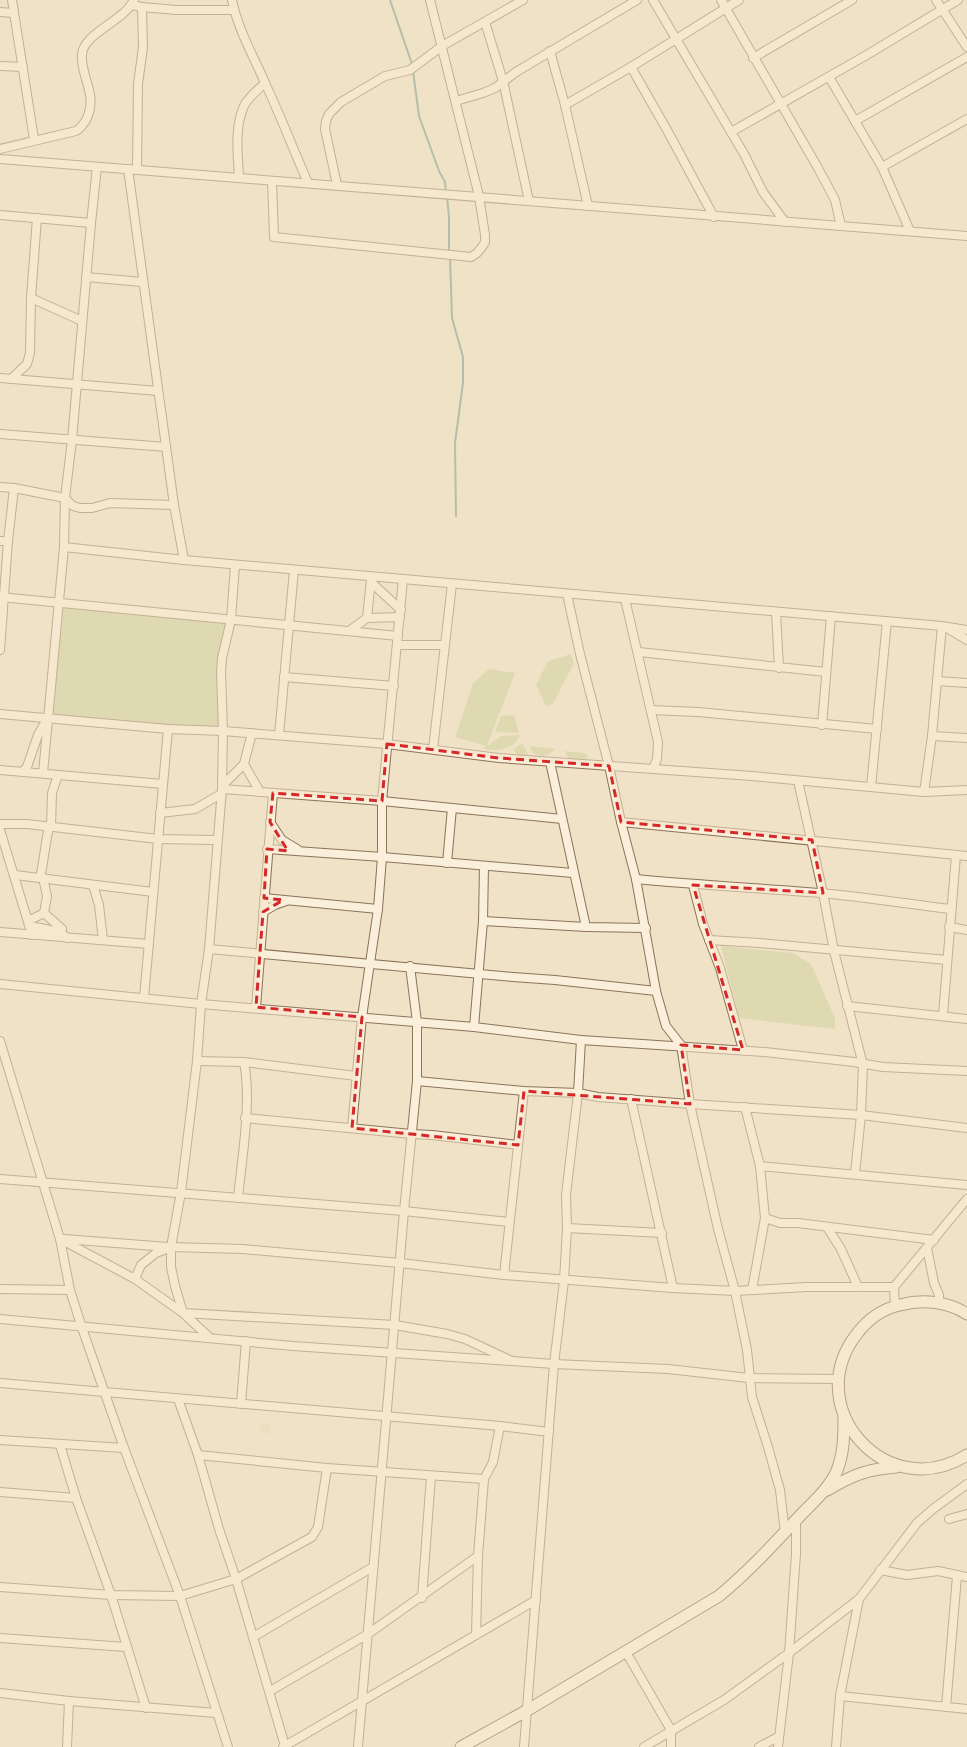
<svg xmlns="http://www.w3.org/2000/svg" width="967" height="1747" font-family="'Libre Baskerville',serif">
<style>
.farmland{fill:#e6dcb3}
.green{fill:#cbcf99}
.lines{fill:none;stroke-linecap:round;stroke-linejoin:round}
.stream{stroke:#6d9388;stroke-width:2}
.street-casing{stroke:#8c735a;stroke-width:10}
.secondary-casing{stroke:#6e543d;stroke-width:13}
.street{stroke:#faefda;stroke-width:8}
.secondary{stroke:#faefda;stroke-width:11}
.marked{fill:none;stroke:#d62828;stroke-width:3;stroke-dasharray:8 5;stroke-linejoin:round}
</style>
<rect width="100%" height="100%" fill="#f0e2c6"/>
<path class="farmland" d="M260,1423L270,1424V1434L259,1433Z"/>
<g class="green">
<path d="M61,607L228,622L220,728L50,716Z"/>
<path d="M571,654L574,663L553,704L546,706L536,685L548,661Z"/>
<path d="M489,669L515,673L487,746L501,736L520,735C516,749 495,753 483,748L486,746L455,737L473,683Z"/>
<path d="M514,715L519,733L495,732L501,716Z"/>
<path d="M522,743L529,756H519L513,750Z"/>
<path d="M530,746L556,749C547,756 542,759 532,752Z"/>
<path d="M564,751L584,753L588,756L583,761L568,758Z"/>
<path d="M721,946L793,953L811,964L835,1018V1029L739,1018Z"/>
</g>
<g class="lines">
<g class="stream">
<path d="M390,0L412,64"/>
<path d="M413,71L419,116L439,171L445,182L446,193"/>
<path d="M447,197L449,217V253"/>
<path d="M450,257L452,318L463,357V383L455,443L456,516"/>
</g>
<defs>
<g id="street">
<path d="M12,0L34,139"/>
<path d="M232,0C238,30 254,57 266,85C281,117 294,151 308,183"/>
<path d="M653,0L744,154L763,192L785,222"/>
<path d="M721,0L818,168L835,200L841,226"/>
<path d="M936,0L967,47"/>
<path d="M131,5L142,7L143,47L138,84L137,170"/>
<path d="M142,7L176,10H234"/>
<path d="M0,12L14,13"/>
<path d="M485,22L503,81L529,201"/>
<path d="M550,51L565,105L588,206"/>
<path d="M753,58L852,0"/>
<path d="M0,66L23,67"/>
<path d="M631,67L667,130L714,217"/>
<path d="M829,77L882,167L910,231"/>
<path d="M456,101L483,93L495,88L516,72L637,0"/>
<path d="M565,105L631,67L739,0"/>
<path d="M855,121L967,57"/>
<path d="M731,132L865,56L958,0"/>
<path d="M0,149L76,131C81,128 83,125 86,120C99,94 80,78 82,54C84,33 124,21 134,0"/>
<path d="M0,159L967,236"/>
<path d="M882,167L967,119"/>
<path d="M128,169L174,505L184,560"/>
<path d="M239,178C238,155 234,128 244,106C248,97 258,90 265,83"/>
<path d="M272,181L274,237L471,257L477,253L482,247L485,242V235L479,196L430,0"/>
<path d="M337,185L325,129L326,121L329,114L341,102L385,76L410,70L442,46L523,0"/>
<path d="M0,215L91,223"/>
<path d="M86,277L142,282"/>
<path d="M31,298L82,321"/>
<path d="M0,378L158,391"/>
<path d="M11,379L27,364L30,353L31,298L37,218"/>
<path d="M0,434L166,447"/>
<path d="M0,487L14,488L65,498L73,506L80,508H92L110,503L174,505"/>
<path d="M0,541H8"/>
<path d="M64,547L184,560L942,626L967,630"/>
<path d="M235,565L231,620L222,658L221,672L223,731L222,789L209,949L201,1004L197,1061L181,1192L171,1247V1267L175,1286L183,1313L395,1325L447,1334L465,1339L512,1361"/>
<path d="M371,577L373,584L401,610"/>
<path d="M567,594L580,654L609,766L621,822L636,879L656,991L666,1026L681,1045L690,1104L718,1229L735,1291L747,1350L752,1397L768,1447L780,1490L785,1533"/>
<path d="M0,597L398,636"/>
<path d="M625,599L658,742L657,759L653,769"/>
<path d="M776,612L779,668"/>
<path d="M367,618L371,579"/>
<path d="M947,628L967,640"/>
<path d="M349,631L367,618L400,617"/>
<path d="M397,645H445"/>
<path d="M0,650L8,541L14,488"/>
<path d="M639,652L826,672"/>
<path d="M284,677L394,686"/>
<path d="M937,681L967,683"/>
<path d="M651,710L698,712L877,729"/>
<path d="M0,714L168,729L223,731L387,744L499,758L752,776L924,792L967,790"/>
<path d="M822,725L831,616"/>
<path d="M279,735L294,570"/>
<path d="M932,736L967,738"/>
<path d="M433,749L452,584"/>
<path d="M550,762L586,927"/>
<path d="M244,764L260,792"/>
<path d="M0,770L163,784"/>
<path d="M22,772L27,767L38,735L46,721"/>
<path d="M43,773L64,547L65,498L72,440L91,223L97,167"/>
<path d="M798,781L823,893L834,951L863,1065L861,1115L855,1174"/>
<path d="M222,786L244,764L252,733"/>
<path d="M871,787L887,621"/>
<path d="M222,789L382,801L562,819"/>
<path d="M924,792L932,736L942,626"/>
<path d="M160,813L195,809L221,794"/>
<path d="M270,822L282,840L297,849"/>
<path d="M621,822L967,856"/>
<path d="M0,824H27L158,839L217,840"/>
<path d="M51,827L52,793L58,775"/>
<path d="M0,830L32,935"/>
<path d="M267,849L382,857L573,873"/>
<path d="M447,863L452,808"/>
<path d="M15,875L153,892"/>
<path d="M40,878C44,861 45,844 49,827"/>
<path d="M636,879C698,885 759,888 821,893C864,897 908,904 951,909"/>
<path d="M93,885L99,905L103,940"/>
<path d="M693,885L703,924L720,968L743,1050"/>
<path d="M264,898L378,909"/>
<path d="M263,912L275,905L286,901"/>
<path d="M44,913L62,929L60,932L67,938"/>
<path d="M28,921L44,913L47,896L43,878"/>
<path d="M483,921L586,927L646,928"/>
<path d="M30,926L60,932"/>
<path d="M949,927L967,930"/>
<path d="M0,932L149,944"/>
<path d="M709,940L760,943L947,960"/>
<path d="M209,949L513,977L555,980L656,991"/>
<path d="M0,984L201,1004L474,1027L581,1040L765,1052L854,1062L883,1067L967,1071"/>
<path d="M144,998L168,729"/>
<path d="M847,1006L967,1019"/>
<path d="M256,1007L273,793"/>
<path d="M943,1015L956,855"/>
<path d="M474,1027L483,921L484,866"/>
<path d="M0,1041L60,1239L70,1290L81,1325L124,1448L180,1596L228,1747"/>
<path d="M197,1061L244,1062L356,1076"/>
<path d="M417,1081L524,1091L578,1093L598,1097L690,1104L861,1115L967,1128"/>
<path d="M631,1099L673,1288"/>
<path d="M745,1107L760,1166L765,1218L752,1290"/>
<path d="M245,1118L411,1134L432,1135L518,1145"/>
<path d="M352,1128L362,1017L378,909L382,857V801L403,579"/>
<path d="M760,1166L967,1185"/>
<path d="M0,1179L404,1211L509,1222"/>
<path d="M238,1198C242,1156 252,1102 244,1062"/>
<path d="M765,1218L780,1223H798L934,1240"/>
<path d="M827,1227L841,1249L858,1287"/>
<path d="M567,1228L662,1233"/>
<path d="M60,1239L135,1279L141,1265L156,1253L171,1247L243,1249L400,1263L504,1275L673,1288L735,1291L807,1287H894"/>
<path d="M64,1239L168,1247"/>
<path d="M927,1248L934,1283L939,1295V1303"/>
<path d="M504,1275L524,1091"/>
<path d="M135,1279L183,1313L209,1337"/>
<path d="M0,1289L70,1290"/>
<path d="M895,1306L894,1287L967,1199"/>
<path d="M0,1319L293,1346L554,1364L668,1369L749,1378L838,1379"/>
<path d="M0,1383L500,1426L549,1432"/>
<path d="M178,1399L198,1455L219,1529L236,1579L285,1746"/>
<path d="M241,1404L246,1341"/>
<path d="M0,1440L124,1448"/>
<path d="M60,1445L76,1498L111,1595L146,1708"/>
<path d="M198,1455L327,1468L484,1479"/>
<path d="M0,1492L76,1498"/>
<path d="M949,1519L967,1514"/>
<path d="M880,1570L907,1575L938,1571L967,1577"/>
<path d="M0,1587L111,1595L180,1596L236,1579L312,1537L318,1527L327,1468"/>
<path d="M422,1598L431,1476"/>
<path d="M476,1635L478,1556L484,1479L493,1462L500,1426"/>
<path d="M253,1637L373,1567"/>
<path d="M0,1638L126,1647"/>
<path d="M626,1652L671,1730V1747"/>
<path d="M270,1691L368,1634L478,1556"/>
<path d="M0,1693L69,1701L216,1713"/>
<path d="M840,1696L967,1709"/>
<path d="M946,1707L957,1576"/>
<path d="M67,1747L69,1701"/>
<path d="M283,1747L536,1600"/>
<path d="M358,1747L404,1211L417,1081V1022L410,966"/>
<path d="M524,1747L554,1364L564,1281L567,1228L566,1195L578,1093L581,1040"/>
<path d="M644,1747L724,1700L789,1653L859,1599L917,1523L933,1509L967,1484"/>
<path d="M759,1747L778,1737"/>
<path d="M778,1747L789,1653L796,1554V1521"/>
<path d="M836,1747L840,1696L859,1599"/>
</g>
<g id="secondary">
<path d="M967,1314C947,1301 922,1299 900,1305C882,1309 867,1320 856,1335C800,1409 888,1505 967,1455"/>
<path d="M827,1490C853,1475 867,1469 897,1467"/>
<path d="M461,1747L526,1711L719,1596C748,1572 771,1547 797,1519C810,1505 827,1491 836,1473C844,1454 844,1436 844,1416"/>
</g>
</defs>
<use href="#street" class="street-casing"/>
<use href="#secondary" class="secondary-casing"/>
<use href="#street" class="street"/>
<use href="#secondary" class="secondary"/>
</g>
<path d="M0 0H967V1747H0ZM387,744L499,758L609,766L621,822L812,840L823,893L693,885L743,1050L681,1045L690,1104L524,1091L518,1145L352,1128L362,1017L256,1007L263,912L283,900L264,898L267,849L288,851L270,822L273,793L382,801Z" fill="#f0e2c6" fill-opacity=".55" fill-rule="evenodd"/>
<path class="marked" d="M387,744L499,758L609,766L621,822L812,840L823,893L693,885L743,1050L681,1045L690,1104L524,1091L518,1145L352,1128L362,1017L256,1007L263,912L283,900L264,898L267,849L288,851L270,822L273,793L382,801Z"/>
</svg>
